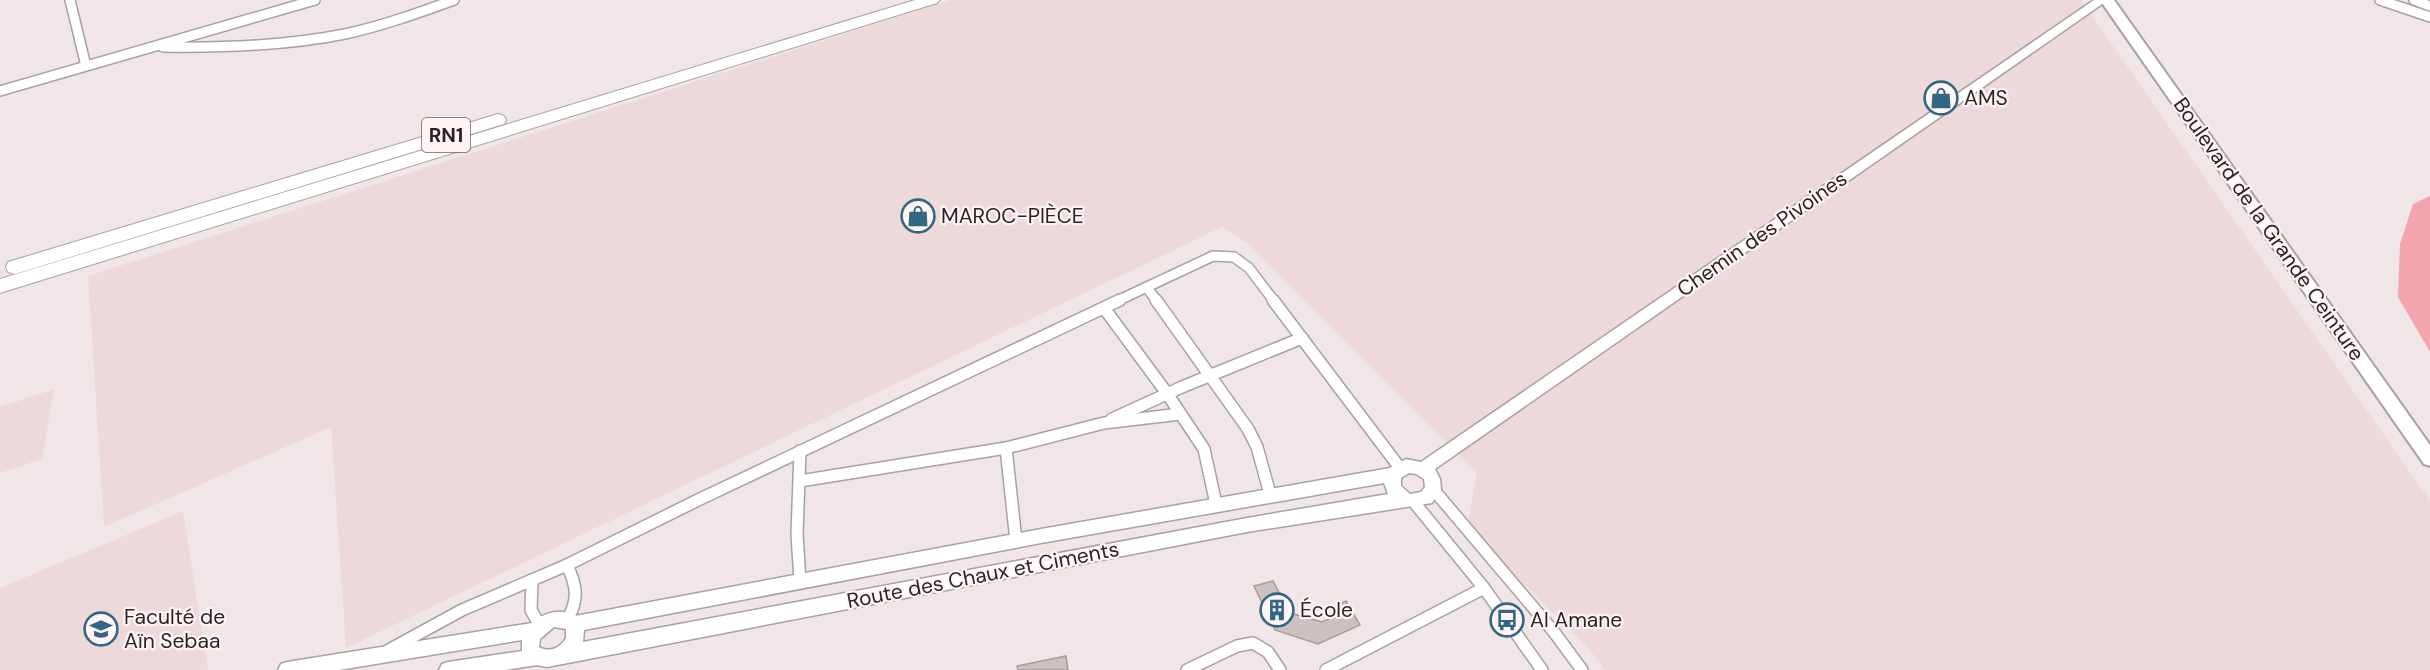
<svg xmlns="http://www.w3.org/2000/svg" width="2430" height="670" font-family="'DM Sans',sans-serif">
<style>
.built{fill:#edd9da}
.green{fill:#f4a4ad}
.building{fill:#cbc1c1;stroke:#a69c9d;stroke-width:1.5}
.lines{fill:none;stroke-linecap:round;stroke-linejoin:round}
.street-far1-casing{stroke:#aba0a1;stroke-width:12}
.street-casing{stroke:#aba0a1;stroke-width:14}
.secondary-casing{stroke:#aba0a1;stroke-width:3}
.primary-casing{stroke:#aba0a1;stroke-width:4}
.highway-casing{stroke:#aba0a1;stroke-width:2}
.street-far1{stroke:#fff;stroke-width:9}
.street{stroke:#fff;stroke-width:11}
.secondary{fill:#fff;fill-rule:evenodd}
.primary{fill:#fff;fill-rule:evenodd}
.highway{fill:#fff;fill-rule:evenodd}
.labels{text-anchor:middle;stroke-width:4.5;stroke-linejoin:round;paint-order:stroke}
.shield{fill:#fff3f4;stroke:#696364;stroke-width:1.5}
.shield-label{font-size:20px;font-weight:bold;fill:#292526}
.poi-label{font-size:21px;fill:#292526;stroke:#fff3f4;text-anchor:start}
.street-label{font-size:21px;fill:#292526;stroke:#fff3f4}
</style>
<rect width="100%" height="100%" fill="#f1e6e7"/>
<g class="built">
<path d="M950,0H2081L2430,501V670H1605L1589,649L1467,527L1477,472L1250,245L1222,227L346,648L331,427L104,527L88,276Z"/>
<path d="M54,389L42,459L0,473V407Z"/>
<path d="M183,511L208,670H0V588Z"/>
</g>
<path class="green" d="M2430,196V352L2398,297L2400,244L2413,204Z"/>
<g class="building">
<path d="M1273,581L1290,613L1322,622L1335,616L1334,607L1346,601L1360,625L1318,644L1275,630L1254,586Z"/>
<path d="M1066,656L1068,670H1018L1017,666Z"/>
</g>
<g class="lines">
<defs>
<g id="street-far1">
<path d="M70,0L86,66"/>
<path d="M2380,0L2430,17"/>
<path d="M2414,0L2430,6"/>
<path d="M163,47C224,48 285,46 345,34C382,26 418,13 454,0"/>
<path d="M0,91L315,0"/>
<path d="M1147,288L1157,301"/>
<path d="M1117,301L1213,256L1234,257L1249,268L1274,301"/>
</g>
<g id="street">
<path d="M1156,300L1248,429L1257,447L1270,494"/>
<path d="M1273,300L1400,468"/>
<path d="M1104,308L1166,392L1204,449L1216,504"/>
<path d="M1112,419L1182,387L1302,338"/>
<path d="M1006,448L1016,541"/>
<path d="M800,451L797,534L800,581"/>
<path d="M800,481L1006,448L1104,423L1180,414"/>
<path d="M1433,489L1554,632L1582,670"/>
<path d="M1413,501L1484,588L1542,670"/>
<path d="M567,565C577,586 579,600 567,620"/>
<path d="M532,580L531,610L540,626"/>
<path d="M387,651L462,610L567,565L698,500L1120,300"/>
<path d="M1187,670L1237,646L1253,643L1268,652L1280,670"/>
<path d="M1326,670L1484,588"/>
</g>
<path id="secondary" d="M2094,0H2108L1435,469L1440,479L1441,489L1432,503L1247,532L547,667L537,665L505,670H439L442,664L448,662L522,651V640L339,670H278L281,664L287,662L532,623C545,612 560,608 575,616L1041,529L1390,468L1406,459L1421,462ZM1409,473L1416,474L1424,479L1425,487L1421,492L1410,494L1401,486V478ZM1384,483L1388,494L1247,518L583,642L584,630L1041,543ZM554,627L566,629V638C560,648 550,653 539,647L540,639Z"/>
<path id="primary" d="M2100,0H2114L2430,445V466L2424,464Z"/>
<g id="highway">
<path d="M915,0H940L937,3L0,293V279Z"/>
<path d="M498,114L504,116L506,120L504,124L15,274L8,272L6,267L8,262Z"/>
</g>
</defs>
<use href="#street-far1" class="street-far1-casing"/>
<use href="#street" class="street-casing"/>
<use href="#secondary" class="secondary-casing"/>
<use href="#primary" class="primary-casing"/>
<use href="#highway" class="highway-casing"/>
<use href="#street-far1" class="street-far1"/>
<use href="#street" class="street"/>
<use href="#secondary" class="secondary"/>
<use href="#primary" class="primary"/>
<use href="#highway" class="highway"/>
</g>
<defs>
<symbol id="shop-ring" viewBox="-11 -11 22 22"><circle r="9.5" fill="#fff3f4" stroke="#316783" stroke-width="1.5"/><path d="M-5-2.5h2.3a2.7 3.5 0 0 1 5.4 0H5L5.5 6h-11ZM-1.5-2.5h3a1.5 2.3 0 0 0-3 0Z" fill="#316783"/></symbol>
<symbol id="building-ring" viewBox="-11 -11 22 22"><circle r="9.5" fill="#fff3f4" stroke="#316783" stroke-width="1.5"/><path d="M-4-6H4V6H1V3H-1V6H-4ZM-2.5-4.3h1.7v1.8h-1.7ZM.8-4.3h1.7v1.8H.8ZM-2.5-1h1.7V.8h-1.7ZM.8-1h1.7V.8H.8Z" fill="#316783"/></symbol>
<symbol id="bus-ring" viewBox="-11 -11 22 22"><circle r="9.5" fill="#fff3f4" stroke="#316783" stroke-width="1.5"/><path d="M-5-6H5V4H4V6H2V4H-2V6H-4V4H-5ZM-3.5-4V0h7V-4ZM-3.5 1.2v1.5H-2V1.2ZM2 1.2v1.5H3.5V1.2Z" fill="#316783"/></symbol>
<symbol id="university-ring" viewBox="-11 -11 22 22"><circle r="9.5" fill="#fff3f4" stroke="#316783" stroke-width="1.5"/><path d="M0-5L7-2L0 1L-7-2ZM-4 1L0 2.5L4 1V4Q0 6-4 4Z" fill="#316783"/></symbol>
</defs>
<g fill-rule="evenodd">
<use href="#shop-ring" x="1922" y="79" width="38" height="38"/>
<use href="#shop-ring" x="899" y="197" width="38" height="38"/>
<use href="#building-ring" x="1258" y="591" width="38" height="38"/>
<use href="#bus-ring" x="1488" y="601" width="38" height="38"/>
<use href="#university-ring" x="82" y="610" width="38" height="38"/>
</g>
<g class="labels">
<rect class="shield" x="422" y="118" width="48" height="34" rx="4.5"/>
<g class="shield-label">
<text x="446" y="142">RN1</text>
</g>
<g class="poi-label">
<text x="1964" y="105">AMS</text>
<text x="941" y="223">MAROC-PIÈCE</text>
<text x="1300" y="617">École</text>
<text x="124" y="624">Faculté de<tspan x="124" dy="24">Aïn Sebaa</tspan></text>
<text x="1530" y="627">Al Amane</text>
</g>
<g class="street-label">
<text transform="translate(2269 229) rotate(55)" y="7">Boulevard de la Grande Ceinture</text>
<text transform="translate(1762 234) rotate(-35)" y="7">Chemin des Pivoines</text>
<text transform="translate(983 575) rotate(-11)" y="7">Route des Chaux et Ciments</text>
</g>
</g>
</svg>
